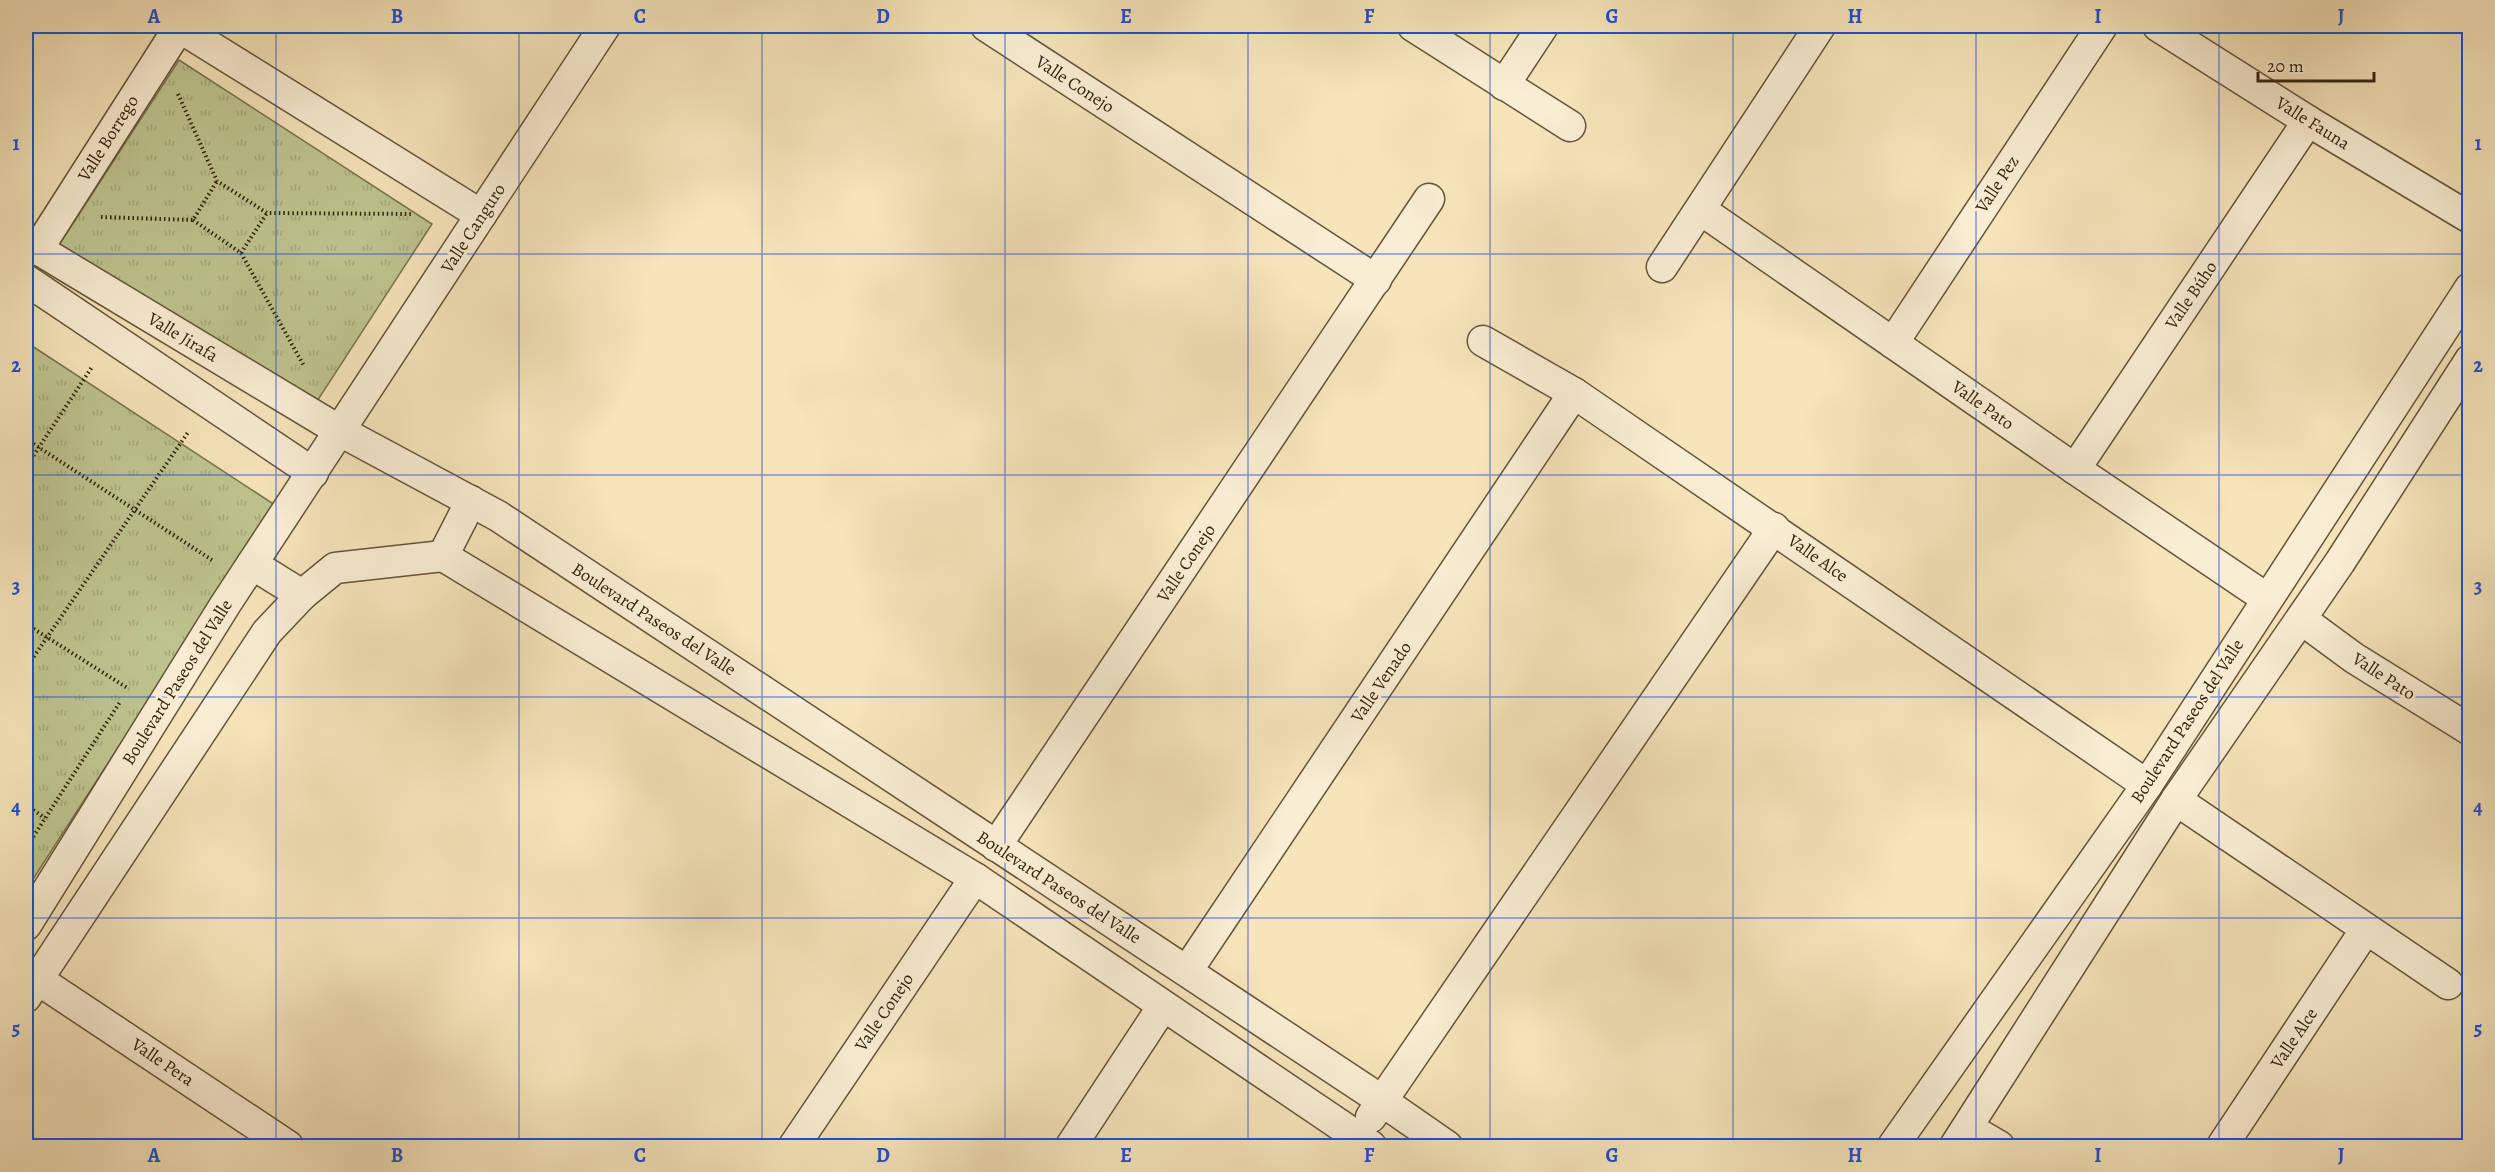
<svg xmlns="http://www.w3.org/2000/svg" width="2495" height="1172" font-family="Alegreya,serif">
<style>
.grass{fill:url(#grass-tufts);stroke:#78744e;stroke-width:1.5}
.lines{fill:none;stroke-linecap:round;stroke-linejoin:round}
.minor-casing{stroke:#645439;stroke-width:33}
.path{stroke:#33240e;stroke-width:4;stroke-dasharray:1.5 3;stroke-linecap:butt}
.minor{stroke:#f9edd3;stroke-width:30}
.grid{fill:none;stroke:#1d4ed8;stroke-width:1.5;stroke-opacity:0.55}
.labels{text-anchor:middle;stroke-width:6;stroke-linejoin:round;paint-order:stroke}
.street-label{font-size:18px;fill:#33240e;stroke:#f9edd3}
.neatline{fill:none;stroke:#1d4ed8;stroke-width:2}
.grid-label{font-size:20px;text-anchor:middle;font-weight:bold;fill:#1d4ed8}
</style>
<defs>
<pattern id="grass-tufts" width="24" height="20" patternUnits="userSpaceOnUse" patternTransform="scale(1.5)"><rect width="24" height="20" fill="#bec48f"/><path d="M3 7l-1-3M5 7V3M7 7l1-3M15 17l-1-3M17 17v-4M19 17l1-3" fill="none" stroke="#a4a87a"/></pattern>
</defs>
<rect width="100%" height="100%" fill="#f6e4bb"/>
<filter id="stains"><feTurbulence type="fractalNoise" baseFrequency=".00333" numOctaves="4"/><feColorMatrix values="0 0 0 0 .2 0 0 0 0 .09 0 0 0 0 .02 0 0 0 .5 -.17"/></filter>
<radialGradient id="worn" r=".72"><stop offset=".6" stop-color="#630" stop-opacity="0"/><stop offset="1" stop-color="#630" stop-opacity=".3"/></radialGradient>
<g class="grass">
<path d="M179,60L432,224L312,409L59,245Z"/>
<path d="M26,342L275,505L26,890Z"/>
</g>
<g class="lines">
<defs>
<g id="minor">
<path d="M986,26L1376,280"/>
<path d="M1413,26L1570,126"/>
<path d="M2158,26L2308,121L2470,218"/>
<path d="M179,27L481,215"/>
<path d="M1504,85L1543,26"/>
<path d="M1701,210L2075,469L2266,598"/>
<path d="M26,242L340,431L498,516L1372,1094L1447,1146"/>
<path d="M37,250L180,26"/>
<path d="M1662,267L1820,26"/>
<path d="M26,280L313,473"/>
<path d="M1483,341L1574,393L2147,785"/>
<path d="M1893,343L2102,26"/>
<path d="M2075,469L2308,121"/>
<path d="M443,556L471,501"/>
<path d="M252,564L302,595"/>
<path d="M2301,619L2354,658L2470,730"/>
<path d="M2176,800L2448,984"/>
<path d="M996,846L1429,199"/>
<path d="M26,925L225,605L605,26"/>
<path d="M1187,971L1574,393"/>
<path d="M37,979L288,1146"/>
<path d="M26,997L267,632L302,595L335,568L443,556L975,878L1371,1146"/>
<path d="M1371,1117L1774,528"/>
<path d="M1968,1128L1999,1146"/>
<path d="M794,1146L975,878"/>
<path d="M1071,1146L1163,1006"/>
<path d="M1893,1146L2147,785L2470,288"/>
<path d="M1955,1146L2176,800L2340,562L2470,360"/>
<path d="M2222,1146L2366,929"/>
</g>
</defs>
<use href="#minor" class="minor-casing"/>
<g class="path">
<path d="M178,94L217,181L267,213L411,214"/>
<path d="M101,217L193,220L217,181"/>
<path d="M193,220L241,253L304,366"/>
<path d="M241,253L267,213"/>
<path d="M26,439L212,560"/>
<path d="M26,467L92,367"/>
<path d="M26,624L129,689"/>
<path d="M26,668L189,431"/>
<path d="M26,805L45,818"/>
<path d="M26,848L120,702"/>
</g>
<use href="#minor" class="minor"/>
</g>
<path class="grid" d="M276,26V1146M519,26V1146M762,26V1146M1005,26V1146M1248,26V1146M1490,26V1146M1733,26V1146M1976,26V1146M2219,26V1146M26,254H2470M26,475H2470M26,697H2470M26,918H2470"/>
<g class="labels">
<g class="street-label">
<text transform="translate(1075 84) rotate(33)" y="6">Valle Conejo</text>
<text transform="translate(2313 123) rotate(32)" y="6">Valle Fauna</text>
<text transform="translate(108 138) rotate(-58)" y="6">Valle Borrego</text>
<text transform="translate(1997 184) rotate(-57)" y="6">Valle Pez</text>
<text transform="translate(473 228) rotate(-57)" y="6">Valle Canguro</text>
<text transform="translate(2191 295) rotate(-56)" y="6">Valle Búho</text>
<text transform="translate(183 337) rotate(31)" y="6">Valle Jirafa</text>
<text transform="translate(1983 405) rotate(35)" y="6">Valle Pato</text>
<text transform="translate(1818 558) rotate(35)" y="6">Valle Alce</text>
<text transform="translate(1186 563) rotate(-56)" y="6">Valle Conejo</text>
<text transform="translate(654 619) rotate(33)" y="6">Boulevard Paseos del Valle</text>
<text transform="translate(2384 676) rotate(33)" y="6">Valle Pato</text>
<text transform="translate(177 682) rotate(-58)" y="6">Boulevard Paseos del Valle</text>
<text transform="translate(1381 682) rotate(-56)" y="6">Valle Venado</text>
<text transform="translate(2187 721) rotate(-57)" y="6">Boulevard Paseos del Valle</text>
<text transform="translate(1059 887) rotate(33)" y="6">Boulevard Paseos del Valle</text>
<text transform="translate(884 1012) rotate(-56)" y="6">Valle Conejo</text>
<text transform="translate(2294 1038) rotate(-56)" y="6">Valle Alce</text>
<text transform="translate(163 1062) rotate(34)" y="6">Valle Pera</text>
</g>
</g>
<rect width="2495" height="1172" fill="none" stroke="#f6e4bb" stroke-width="66"/>
<path d="M2258 72v9h116v-9" fill="none" stroke="#33240e" stroke-width="3"/>
<text x="2267" y="72" font-size="18" fill="#33240e" stroke="#f9edd3" stroke-width="4.5" paint-order="stroke">20 m</text>
<rect x="33" y="33" width="2429" height="1106" class="neatline"/>
<g class="grid-label">
<text x="154" y="23">A</text>
<text x="397" y="23">B</text>
<text x="640" y="23">C</text>
<text x="883" y="23">D</text>
<text x="1126" y="23">E</text>
<text x="1369" y="23">F</text>
<text x="1612" y="23">G</text>
<text x="1855" y="23">H</text>
<text x="2098" y="23">I</text>
<text x="2341" y="23">J</text>
<text x="16" y="150">1</text>
<text x="2478" y="150">1</text>
<text x="16" y="372">2</text>
<text x="2478" y="372">2</text>
<text x="16" y="593">3</text>
<text x="2478" y="593">3</text>
<text x="16" y="814">4</text>
<text x="2478" y="814">4</text>
<text x="16" y="1035">5</text>
<text x="2478" y="1035">5</text>
<text x="154" y="1162">A</text>
<text x="397" y="1162">B</text>
<text x="640" y="1162">C</text>
<text x="883" y="1162">D</text>
<text x="1126" y="1162">E</text>
<text x="1369" y="1162">F</text>
<text x="1612" y="1162">G</text>
<text x="1855" y="1162">H</text>
<text x="2098" y="1162">I</text>
<text x="2341" y="1162">J</text>
</g>
<rect width="100%" height="100%" filter="url(#stains)"/>
<rect width="100%" height="100%" fill="url(#worn)"/>
</svg>
